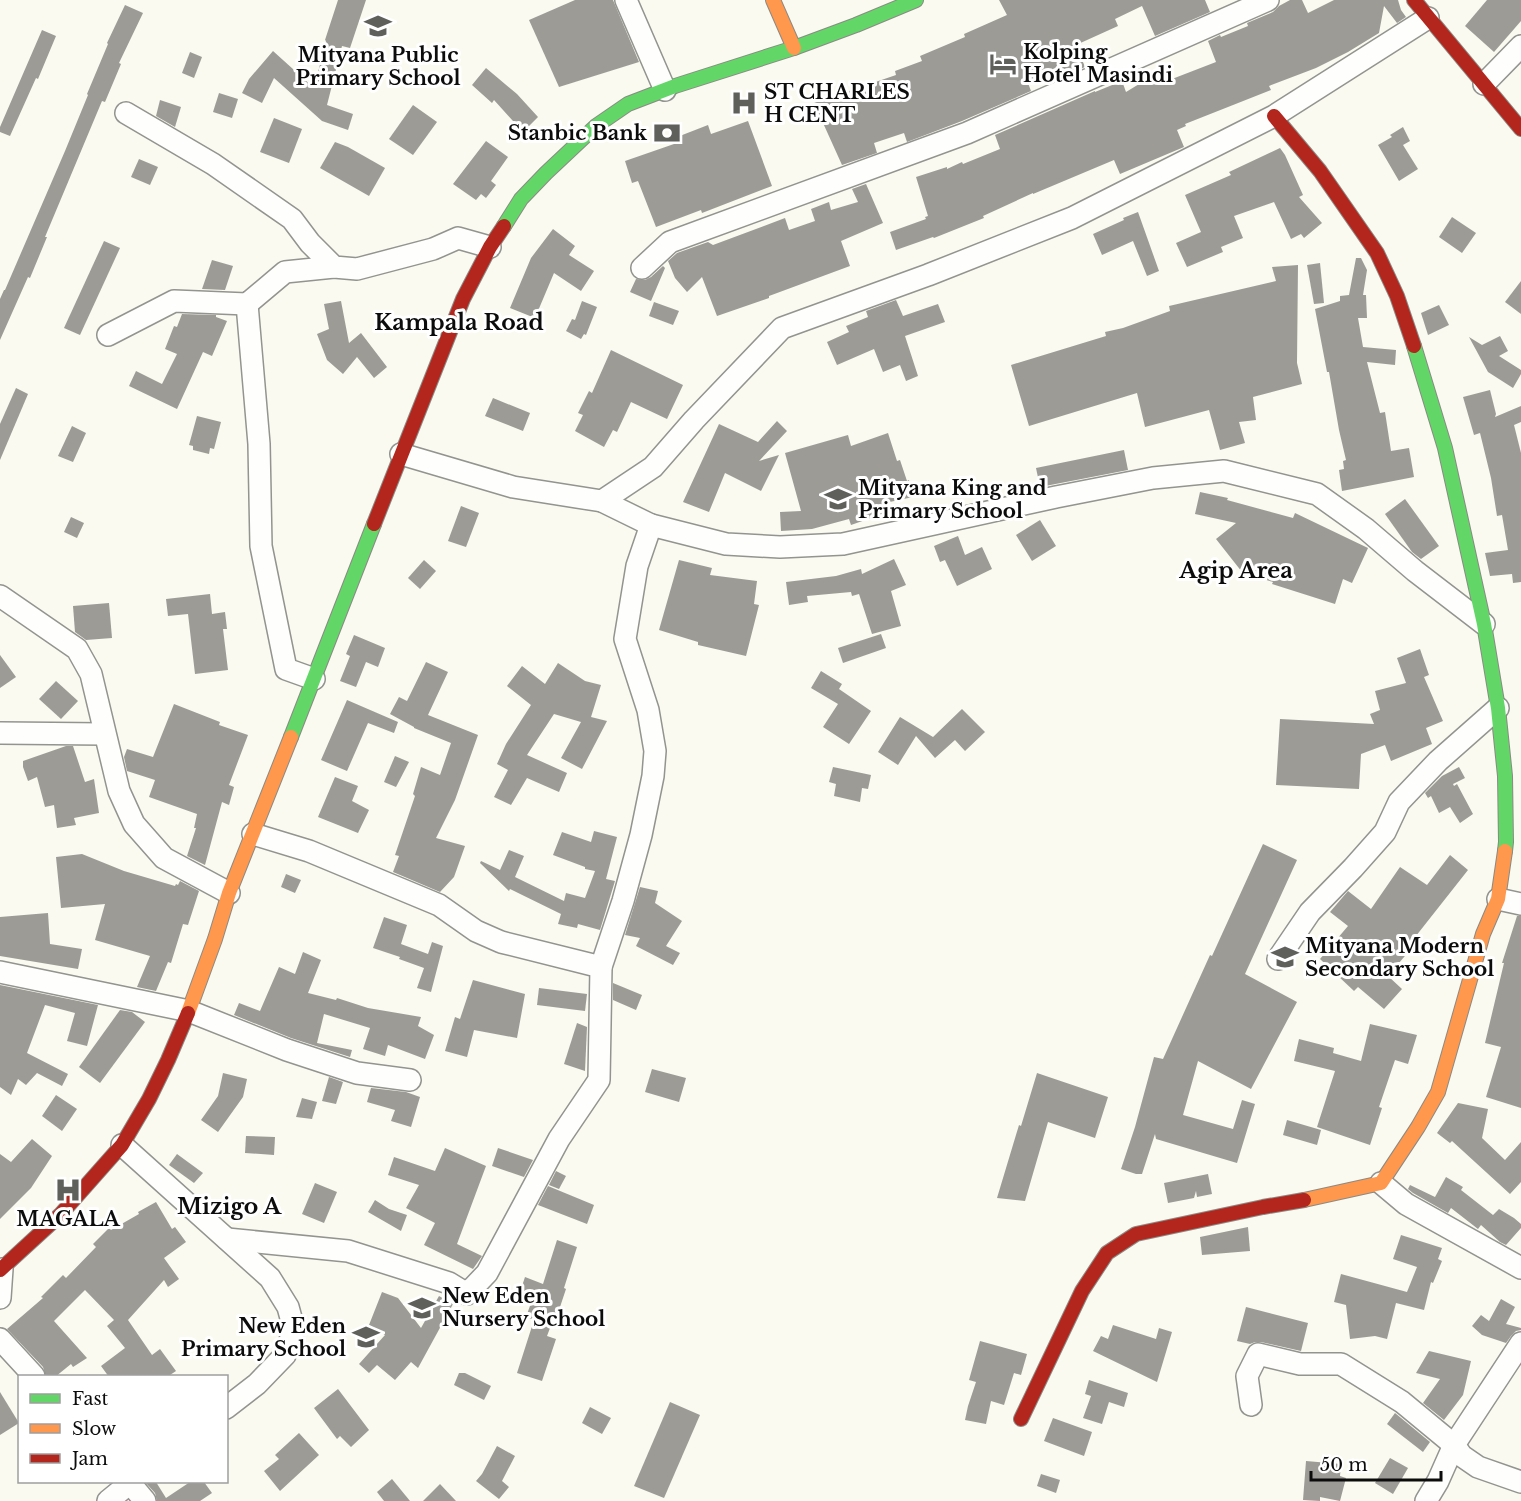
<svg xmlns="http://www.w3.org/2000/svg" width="1521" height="1501" font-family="'Libre Baskerville',serif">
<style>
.building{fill:#9c9b96}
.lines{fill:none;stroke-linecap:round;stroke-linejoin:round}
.street-casing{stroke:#93938f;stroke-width:24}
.fast-casing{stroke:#8a8a85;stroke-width:16}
.slow-casing{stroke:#8a8a85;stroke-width:16}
.jam-casing{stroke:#8a8a85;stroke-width:16}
.street{stroke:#fefefd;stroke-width:21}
.fast{stroke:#63d668;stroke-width:14}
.slow{stroke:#ff974d;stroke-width:14}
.jam{stroke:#b3261e;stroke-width:14}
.labels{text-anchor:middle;stroke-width:6;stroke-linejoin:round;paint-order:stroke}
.poi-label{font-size:20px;font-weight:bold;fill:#0c0c0c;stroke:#fff;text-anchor:start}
.quarter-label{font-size:22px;font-weight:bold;fill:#0c0c0c;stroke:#fff}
</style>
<rect width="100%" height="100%" fill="#fafaf0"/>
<g class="building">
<path d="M338,0H366L350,48L342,46L327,105L353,114L348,130L322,121L274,78L262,103L242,93L249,79L273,51L314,88L326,41L325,40Z"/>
<path d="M575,0H613L639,62L559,87L529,20Z"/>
<path d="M999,0H1205L1210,12L1155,36L1142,6L1115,19L1118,26L1076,45L1085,67L1057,79L1054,73L1028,83L1031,91L962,121L907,142L904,133L874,143L877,153L842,165L814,103L896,75L895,71L922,61L920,56L965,37L964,34L1007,15Z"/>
<path d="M1290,0H1302L1308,13L1334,0H1398L1401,10L1406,17L1397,23L1384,6L1379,33L1348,52L1316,68L1269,86L1271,90L1185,124L1186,126L1177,130L1184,147L1120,174L1114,160L1033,194V193L983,216L984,218L934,238L933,237L896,250L890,232L926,219L925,217L928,216L916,177L947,167V169L962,162L963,164L1000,149L995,135L1095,91V92L1122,81L1126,92L1167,67L1172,79L1216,62L1208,41L1220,35L1221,37L1248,26L1247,23L1273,12L1279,6Z"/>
<path d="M1487,0H1521V21L1494,52L1465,26Z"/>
<path d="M125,5L143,13L119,63L121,64L105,102L102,101L45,237H47L30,278L28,277L0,340V299L4,290H5L65,151L88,95L87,94L108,44L107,43Z"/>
<path d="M42,30L56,36L38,79L36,78L10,136L0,132V127Z"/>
<path d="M190,52L202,57L194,78L182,73Z"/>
<path d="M486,68L517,94L538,117L523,132L494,100L492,103L472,85Z"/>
<path d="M219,93L238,99L232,118L213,112Z"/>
<path d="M160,100L181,107L175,127L156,116Z"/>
<path d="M413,105L437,122L413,155L389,139Z"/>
<path d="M274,118L302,129L289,163L260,152Z"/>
<path d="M748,121L772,186L702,213L701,210L656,227L638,181L632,183L625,161L674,144L672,139L708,125L711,134Z"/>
<path d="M1403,127L1410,141L1403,145L1418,169L1399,181L1378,145L1392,137L1390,135Z"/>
<path d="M486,141L508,157L491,181L496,185L486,198L481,194L476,200L453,184Z"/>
<path d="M335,142L348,147L385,168L369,196L320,168Z"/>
<path d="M1280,148L1285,155L1303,195L1299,197L1322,223L1304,238L1301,234L1291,239L1274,202L1234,216L1243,238L1221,247L1223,252L1187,267L1176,243L1201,232L1185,195L1231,175L1229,172Z"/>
<path d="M139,159L158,167L150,185L131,177Z"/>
<path d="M866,184L883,223L841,241L850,266L769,296V298L717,316L702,277L687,292L675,278L668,261L677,253L708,242L713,245L785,218L789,230L815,221L811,209L829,202L831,210L858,202L852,189Z"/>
<path d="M1138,212L1159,271L1147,276L1133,241L1102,255L1093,234L1124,220L1123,218Z"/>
<path d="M1452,217L1476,233L1462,253L1439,237Z"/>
<path d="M553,229L575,246L569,255L594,271L581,291L554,273L535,318L510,308L531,258Z"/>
<path d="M104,241L120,248L80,335L64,328Z"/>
<path d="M1356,258H1361L1367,270L1363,295H1366L1367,318H1358L1363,347L1396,350L1395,365L1367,362L1380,413L1385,412L1391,451L1409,448L1414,477L1342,491L1339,470L1344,469L1343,461L1346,460L1339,430L1329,372H1327L1315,309L1340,301V296L1349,295Z"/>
<path d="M212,260L233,266L225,290L202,289Z"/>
<path d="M1320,263L1324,303L1314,304L1307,265Z"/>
<path d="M1298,265L1297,363L1302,384L1253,397L1256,420L1239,422L1245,443L1220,450L1209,410L1145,427L1137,393L1029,426L1011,365L1106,336L1105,332L1123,328L1170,311L1169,306L1276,281L1272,267Z"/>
<path d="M663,266L665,268L651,301L630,292L636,279L645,280L651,277Z"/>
<path d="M1521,281V314L1505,302Z"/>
<path d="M896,300L903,316L938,304L945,322L905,336L918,376L906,381L900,365L883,372L874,349L837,365L827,342L849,332L846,326L868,317L866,311Z"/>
<path d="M341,301L349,343L361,333L387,367L374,378L357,357L343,374L327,360L317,334L329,329L324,304Z"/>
<path d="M582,301L597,307L586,335L584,334L581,339L566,331L572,319L575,320Z"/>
<path d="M654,302L679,311L673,325L649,316Z"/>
<path d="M1439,305L1449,325L1428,335L1421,313Z"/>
<path d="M182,314L216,315V317L227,321L212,356L203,352L177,409L129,386L136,371L162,384L177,354L165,349L174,326L177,327Z"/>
<path d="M1500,336L1508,351L1499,356L1521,370V374L1513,388L1488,372L1469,337L1482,345Z"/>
<path d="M611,350L683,385L667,419L631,402L617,432L613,430L604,447L575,431L583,415L578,413L589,391L592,393Z"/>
<path d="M16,388L28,394L0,460V424Z"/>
<path d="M1490,390L1496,414L1495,417L1521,406V422L1514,425L1521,453V582L1513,583L1512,574L1490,576L1485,553L1508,550L1502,515L1497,516L1491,478L1480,433L1474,435L1463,397Z"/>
<path d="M493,398L530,413L523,431L485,416Z"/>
<path d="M197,416L221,422L214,449L210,448L209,454L193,450V446L189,445Z"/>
<path d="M777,421L787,431L759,461L779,455L761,491L725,473L709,512L683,502L719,424L758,442Z"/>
<path d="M72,426L86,433L73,462L58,456Z"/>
<path d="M888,433L897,461L900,460L907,481L909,480L913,497L885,503L888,512L851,525L849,519L812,529L781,531L780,512L801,511L785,453L848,435L851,446Z"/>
<path d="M1124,450L1128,470L1040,487L1036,468Z"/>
<path d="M1200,492L1228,498L1227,500L1293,518L1295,513L1368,548L1352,583L1343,579L1335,604L1272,584L1273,582L1242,572L1216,539L1236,523L1195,514Z"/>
<path d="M1405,499L1439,546L1421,559L1412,552L1385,514Z"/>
<path d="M461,506L479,513L466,547L448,541Z"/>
<path d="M71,517L84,523L77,538L64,532Z"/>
<path d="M1040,520L1056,546L1032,561L1016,535Z"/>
<path d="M958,536L965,555L982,547L992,569L957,586L945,560L940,562L934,546Z"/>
<path d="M894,559L906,585L891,591L901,626L872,634L859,594L852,596L851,592L807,596L808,602L789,605L786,582L836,576L861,569L862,574Z"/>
<path d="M424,560L436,571L420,589L408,578Z"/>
<path d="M679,560L712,568L710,575L757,581L754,604L759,605L746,656L698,645V642L659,630Z"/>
<path d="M210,594L212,614L225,612L227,629H223L228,670L195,674L188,614L168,616L166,599Z"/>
<path d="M109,603L112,638L86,640L75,632L73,606Z"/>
<path d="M881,634L886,648L843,663L838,648Z"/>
<path d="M354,635L385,648L378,667L366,662L356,687L340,681L350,656L346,654Z"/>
<path d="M1420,649L1429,675L1424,677L1443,721L1426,728L1432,744L1391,761L1385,745L1361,754L1359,789L1276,785L1280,719L1374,724L1370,714L1380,710L1375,691L1406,683L1397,658Z"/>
<path d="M0,655L16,677L0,688Z"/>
<path d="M426,662L448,672L428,715L478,735L455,800L436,838L465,846L454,877L440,892L393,872L399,856L395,855L415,796L413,794L421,767L440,775L451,743L414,728V727L390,714L399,697L407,701Z"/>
<path d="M558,663L585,681L601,685L591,717L607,721L582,769L561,758L581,722L554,714L527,755L567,773L559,792L527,778L511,805L494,797L508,770L497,764L506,744L531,705L507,686L522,666L545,684Z"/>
<path d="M821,671L842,684L839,689L871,711L849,744L823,727L838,704L811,688Z"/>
<path d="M56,681L78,701L61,719L39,699Z"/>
<path d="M347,700L398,722L394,733L368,723L347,771L321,760Z"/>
<path d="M174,704L220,722L219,725L248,735L229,785L234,787L229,805L222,802L205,865L187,856L196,828H194L197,814L149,797L155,780L127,771L124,757L127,749L153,757Z"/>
<path d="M962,709L985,732L965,751L955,740L935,758L916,736L898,765L878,752L900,717L933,737Z"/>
<path d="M66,746H73L85,782L94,779L99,813L74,818L76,825L57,828L54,805L45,807L37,777L28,781L23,767V761Z"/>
<path d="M395,756L409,762L396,787L384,782Z"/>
<path d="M833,767L871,775L868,789L862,788L860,802L834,796L836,784L829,782Z"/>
<path d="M1459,767L1465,778L1453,784L1454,786L1457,784L1473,814L1460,823L1450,807L1439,813L1431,796L1428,798L1425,793L1442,776Z"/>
<path d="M335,777L358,786L352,801L369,810L358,833L318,817Z"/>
<path d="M594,831L617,837L606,879L615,881L600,930L578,924L577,928L558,924L561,914L510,889L509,891L480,863L481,861L500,870L509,850L524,856L515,877L564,901L566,893L585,898L595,871L585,869V867L553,855L562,832L591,842Z"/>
<path d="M1263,844L1297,860L1245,974L1297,1002L1251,1089L1198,1061L1183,1115L1233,1129L1242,1100L1255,1104L1237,1163L1156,1139L1155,1134L1142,1174H1136L1121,1169L1135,1127L1154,1057L1163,1059L1210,955L1212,956Z"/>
<path d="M82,854L124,871L175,886L176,884L178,885L180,881L199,891L188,925L183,924L171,963L168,962L156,991L137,987L150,956L95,940L105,904L61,908L56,857Z"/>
<path d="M1450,855L1468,870L1412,941L1415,944L1388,976L1402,989L1384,1009L1358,987L1354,991L1320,959L1348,926L1330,912L1348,891L1371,909L1400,867L1427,885Z"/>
<path d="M286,874L301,880L295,893L281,887Z"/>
<path d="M640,887L658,891L655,903L682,921L666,946L680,953L673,965L636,946L640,938L625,935Z"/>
<path d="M48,913L50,944L82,949L78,969L0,956V917Z"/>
<path d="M1517,916H1521V1108L1486,1097L1501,1047L1485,1043L1504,963H1502Z"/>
<path d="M384,917L407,925L401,944L428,954L432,942L443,946L431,992L417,988L424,968L399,959L400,957L373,948Z"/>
<path d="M303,952L321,960L308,993L336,1000L337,998L368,1008L421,1017L418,1026L434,1035L425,1059L388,1045L385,1056L363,1049L370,1028L324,1014L317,1043L352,1050L350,1057L291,1038L234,1015L239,1003L260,1011L279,967L295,974Z"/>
<path d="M473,980L525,994L517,1038L474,1030L467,1057L445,1051L455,1017L460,1019Z"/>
<path d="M613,983L642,995L636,1010L613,1000Z"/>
<path d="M0,985L98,1005L87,1046L67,1041L75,1013L45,1005L27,1053L68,1074L62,1086L37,1073L26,1085L18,1079L11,1095L0,1087Z"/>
<path d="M539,988L587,994L585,1011L537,1005Z"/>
<path d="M120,1010L132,1012L145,1022L100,1083L79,1067Z"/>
<path d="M577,1023L587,1027L585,1071L564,1064Z"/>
<path d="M1370,1024L1417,1035L1408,1064L1395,1060L1379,1107L1382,1108L1370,1145L1317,1127L1335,1071L1294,1061L1299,1039L1334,1048L1333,1053L1361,1061Z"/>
<path d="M652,1069L686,1078L679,1102L645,1092Z"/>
<path d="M223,1073L247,1079L243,1097L218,1132L201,1120L218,1096Z"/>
<path d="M1037,1073L1108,1097L1095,1138L1048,1122L1025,1201L997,1198L1019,1125L1021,1126Z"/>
<path d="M329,1077L343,1082L336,1104L322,1101Z"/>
<path d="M371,1088L406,1092L420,1097L411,1127L391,1121L395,1110L367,1102Z"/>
<path d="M56,1095L77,1109L62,1131L42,1116Z"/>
<path d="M302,1098L317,1102L312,1119L296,1117Z"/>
<path d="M1458,1103L1488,1109L1482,1138L1505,1160L1521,1142V1182L1510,1194L1452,1141L1450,1143L1437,1133Z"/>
<path d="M1287,1120L1321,1130L1317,1145L1283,1135Z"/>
<path d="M246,1136L275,1137L274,1155L245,1153Z"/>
<path d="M32,1139L52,1156L31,1188L0,1219V1154L11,1162Z"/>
<path d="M445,1148L486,1166L457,1244L482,1256L473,1269L424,1245L435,1223L406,1208L419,1185L388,1175L394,1157L435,1171Z"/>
<path d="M498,1148L533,1160L524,1177L492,1166Z"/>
<path d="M177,1154L203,1173L194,1183L169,1165Z"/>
<path d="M556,1171L566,1176L559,1189L549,1185Z"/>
<path d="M1208,1174L1212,1194L1197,1197L1196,1191L1194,1198L1168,1203L1164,1183Z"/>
<path d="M1446,1177L1463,1187L1461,1190L1493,1215L1499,1209L1514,1218L1521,1224V1228L1506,1245L1500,1242L1481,1225L1478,1229L1451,1208L1448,1213L1413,1193L1408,1189L1410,1185L1435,1197Z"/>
<path d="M315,1183L337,1192L324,1223L302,1214Z"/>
<path d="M548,1186L594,1205L587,1224L538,1205Z"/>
<path d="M375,1200L389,1209L407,1215L401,1231L368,1212Z"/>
<path d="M156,1202L172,1229L175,1227L186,1242L164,1258L179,1279L168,1287L164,1280L128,1320L152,1355L160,1349L176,1371L167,1377H109L101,1366L125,1348L107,1326L114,1320L85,1290L54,1321L87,1358L73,1367L71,1364L55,1377H46L43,1367L7,1329L43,1298L41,1297L63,1275L66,1278L96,1247L93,1244L109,1228L111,1230L139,1214L138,1212Z"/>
<path d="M1248,1227L1250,1251L1202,1255L1200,1237Z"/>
<path d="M1401,1235L1442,1248L1438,1259L1442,1261L1433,1283L1431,1282L1424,1310L1396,1303L1387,1339L1375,1336L1350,1339L1346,1305L1334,1302L1341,1274L1407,1292L1417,1267L1393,1259Z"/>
<path d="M557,1240L577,1247L564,1288L566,1289L560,1307H558L547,1336L556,1339L542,1381L517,1373L534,1320L526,1317L531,1303L518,1298L525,1277L543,1284Z"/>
<path d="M382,1292L398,1298L421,1328L439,1296L453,1304L418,1368L411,1362L395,1380L377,1365L369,1373L359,1364L385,1335L369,1325Z"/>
<path d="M1501,1299L1515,1307L1506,1324L1521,1328V1330L1516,1331L1511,1336L1506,1343L1482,1335L1472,1326L1481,1315L1489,1321Z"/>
<path d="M1246,1307L1308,1323L1301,1351L1261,1342H1255L1250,1344L1237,1341Z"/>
<path d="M1113,1325L1156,1339L1159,1328L1172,1332L1157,1382L1093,1351L1101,1336L1108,1339Z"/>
<path d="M980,1341L1027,1354L1021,1375L1014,1373L1004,1405L991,1401L986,1424L965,1420L968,1406L976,1382L969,1380Z"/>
<path d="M1429,1351L1471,1361L1463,1395L1444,1420L1423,1403L1440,1379L1416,1373Z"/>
<path d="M459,1373H465L491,1386L484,1400L454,1385Z"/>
<path d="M1089,1380L1128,1393L1124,1407L1109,1402L1102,1424L1083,1418L1091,1396L1085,1394Z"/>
<path d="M338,1389L369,1430L351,1447L340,1436L337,1439L314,1408Z"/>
<path d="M0,1392L19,1423L0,1435Z"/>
<path d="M670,1402L700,1415L664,1498L634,1486Z"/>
<path d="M590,1407L611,1418L602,1434L582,1423Z"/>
<path d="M1395,1413L1430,1442L1423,1452L1387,1424Z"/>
<path d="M1053,1418L1092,1432L1084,1456L1044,1441Z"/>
<path d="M299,1433L319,1455L280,1491L264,1471L279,1459L275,1455Z"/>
<path d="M497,1446L515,1456L502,1481L509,1487L499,1499L476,1481L482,1474Z"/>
<path d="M1390,1458L1408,1468L1393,1494L1375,1483Z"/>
<path d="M1306,1461L1341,1464L1340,1476L1346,1478L1340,1501L1320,1497V1501L1303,1500Z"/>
<path d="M1041,1474L1060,1480L1056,1493L1037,1486Z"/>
<path d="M392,1479L410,1501H384L377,1492Z"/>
<path d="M145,1482H156L166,1498L190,1482H204L212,1493L200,1501H157L155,1493Z"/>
<path d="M440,1484L456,1501H423Z"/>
</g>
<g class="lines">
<defs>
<g id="street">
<path d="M626,0L665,90"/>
<path d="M1484,84L1521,46"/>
<path d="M126,113L213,164L292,219L310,243L334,267L357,269L433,249L458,238L490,247"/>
<path d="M642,268L670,242L967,133L1268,0"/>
<path d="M247,304L259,444L261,546L286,669L314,679"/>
<path d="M108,335L174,301L247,304L285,272L334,267"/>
<path d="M401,454L513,487L602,501L653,467L694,420L782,328L928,275L1072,218L1274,116L1428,18"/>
<path d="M651,525L726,544L780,547L843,544L1056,497L1153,478L1224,471L1317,494L1366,529L1415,571L1484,624"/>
<path d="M0,596L77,649L91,674L119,791L134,824L164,858L229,893"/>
<path d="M0,733L104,734"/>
<path d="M1498,899L1521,904"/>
<path d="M1278,959L1310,912L1353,868L1385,832L1399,802L1438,761L1498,708"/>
<path d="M601,967L623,901L641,835L653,776L655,751L648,710L625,639L637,566L651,525L602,501"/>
<path d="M0,972L189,1011L287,1050L357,1073L410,1080"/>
<path d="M122,1145L270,1278L288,1307L294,1329L285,1355L257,1384L226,1408"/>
<path d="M1381,1183L1406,1204L1521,1268"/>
<path d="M227,1239L348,1251L449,1283L467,1294L487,1273L559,1139L599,1080L601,967L501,942L476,931L439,905L309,851L253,834"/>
<path d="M0,1298L2,1269"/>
<path d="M0,1339L34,1376"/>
<path d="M1251,1405L1247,1376L1258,1354L1300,1364H1341L1402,1402L1454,1445L1462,1456L1478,1467L1521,1482"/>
<path d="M132,1482L130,1483L145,1501"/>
<path d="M108,1501L130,1483L129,1482"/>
<path d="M1426,1501L1438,1481L1454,1445L1521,1343"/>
</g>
<g id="fast">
<path d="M504,226L521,199L546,173L596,126L628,104L675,86L794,48L856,25L916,0"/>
<path d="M1414,346L1445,448L1484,624L1498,708L1505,776L1506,842L1505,851"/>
<path d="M291,737L374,524"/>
</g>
<g id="slow">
<path d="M773,0L794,48"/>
<path d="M188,1013L215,939L229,893L291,737"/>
<path d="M1304,1200L1381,1183L1418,1127L1438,1092L1483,934L1498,899L1505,851"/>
</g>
<g id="jam">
<path d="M1414,0L1521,129"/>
<path d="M1274,116L1320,171L1377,253L1397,296L1414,346"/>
<path d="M374,524L463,299L490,247L504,226"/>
<path d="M0,1270L60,1215L122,1145L149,1099L168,1060L188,1013"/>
<path d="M1021,1419L1082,1291L1107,1253L1136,1234L1263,1207L1304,1200"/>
</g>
</defs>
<use href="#street" class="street-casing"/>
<use href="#fast" class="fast-casing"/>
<use href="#slow" class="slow-casing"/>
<use href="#jam" class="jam-casing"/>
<use href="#street" class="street"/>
<use href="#fast" class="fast"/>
<use href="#slow" class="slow"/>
<use href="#jam" class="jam"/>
</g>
<defs>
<symbol id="school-bare" viewBox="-9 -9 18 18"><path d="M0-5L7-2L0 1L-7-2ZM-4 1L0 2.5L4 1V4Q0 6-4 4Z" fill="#5f5f5c" stroke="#fff" stroke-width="2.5" paint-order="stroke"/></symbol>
<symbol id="hotel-bare" viewBox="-9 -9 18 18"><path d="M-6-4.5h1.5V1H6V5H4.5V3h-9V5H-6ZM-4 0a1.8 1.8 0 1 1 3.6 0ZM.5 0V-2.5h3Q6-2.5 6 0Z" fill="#5f5f5c" stroke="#fff" stroke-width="2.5" paint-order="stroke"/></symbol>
<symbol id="hospital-bare" viewBox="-9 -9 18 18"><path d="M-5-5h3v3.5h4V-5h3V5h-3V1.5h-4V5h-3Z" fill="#5f5f5c" stroke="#fff" stroke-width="2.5" paint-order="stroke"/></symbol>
<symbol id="bank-bare" viewBox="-9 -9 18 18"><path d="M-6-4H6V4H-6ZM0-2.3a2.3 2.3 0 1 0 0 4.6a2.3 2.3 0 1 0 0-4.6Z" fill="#5f5f5c" stroke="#fff" stroke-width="2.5" paint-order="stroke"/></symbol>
</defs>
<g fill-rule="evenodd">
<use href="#school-bare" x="359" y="7" width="38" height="38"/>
<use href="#hotel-bare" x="984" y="45" width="38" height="38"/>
<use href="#hospital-bare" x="725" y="84" width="38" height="38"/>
<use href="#bank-bare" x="648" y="114" width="38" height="38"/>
<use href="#school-bare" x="819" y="480" width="38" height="38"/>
<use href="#school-bare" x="1266" y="938" width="38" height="38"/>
<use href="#hospital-bare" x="49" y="1171" width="38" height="38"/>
<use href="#school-bare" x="403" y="1289" width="38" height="38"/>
<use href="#school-bare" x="347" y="1318" width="38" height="38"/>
</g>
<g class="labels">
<g class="poi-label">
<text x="1023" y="59">Kolping<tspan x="1023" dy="23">Hotel Masindi</tspan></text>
<text x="378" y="62" text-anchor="middle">Mityana Public<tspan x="378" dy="23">Primary School</tspan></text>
<text x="764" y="99">ST CHARLES<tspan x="764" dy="23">H CENT</tspan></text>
<text x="647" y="140" text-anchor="end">Stanbic Bank</text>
<text x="858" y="495">Mityana King and<tspan x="858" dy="23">Primary School</tspan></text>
<text x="1305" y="953">Mityana Modern<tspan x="1305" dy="23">Secondary School</tspan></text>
<text x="68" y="1226" text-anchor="middle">MAGALA</text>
<text x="442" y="1303">New Eden<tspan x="442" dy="23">Nursery School</tspan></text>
<text x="346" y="1333" text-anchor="end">New Eden<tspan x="346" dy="23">Primary School</tspan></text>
</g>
<g class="quarter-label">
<text x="459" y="330">Kampala Road</text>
<text x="1236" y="578">Agip Area</text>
<text x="229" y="1214">Mizigo A</text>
</g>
</g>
<rect x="18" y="1375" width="210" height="108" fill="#ffffff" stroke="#9e9e9e" stroke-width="1.5"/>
<rect x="30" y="1394" width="30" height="9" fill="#63d668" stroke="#9e9e9e" stroke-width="1.5"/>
<text x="72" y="1405" font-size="18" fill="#0c0c0c">Fast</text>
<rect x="30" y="1424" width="30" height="9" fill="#ff974d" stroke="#9e9e9e" stroke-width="1.5"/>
<text x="72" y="1435" font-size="18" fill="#0c0c0c">Slow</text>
<rect x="30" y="1454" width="30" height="9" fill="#b3261e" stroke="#9e9e9e" stroke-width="1.5"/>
<text x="72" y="1465" font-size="18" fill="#0c0c0c">Jam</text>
<path d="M1311 1471v9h130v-9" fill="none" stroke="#0c0c0c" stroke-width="3"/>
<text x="1320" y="1471" font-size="18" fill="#0c0c0c" stroke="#ffffff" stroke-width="4.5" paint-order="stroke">50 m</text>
</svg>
